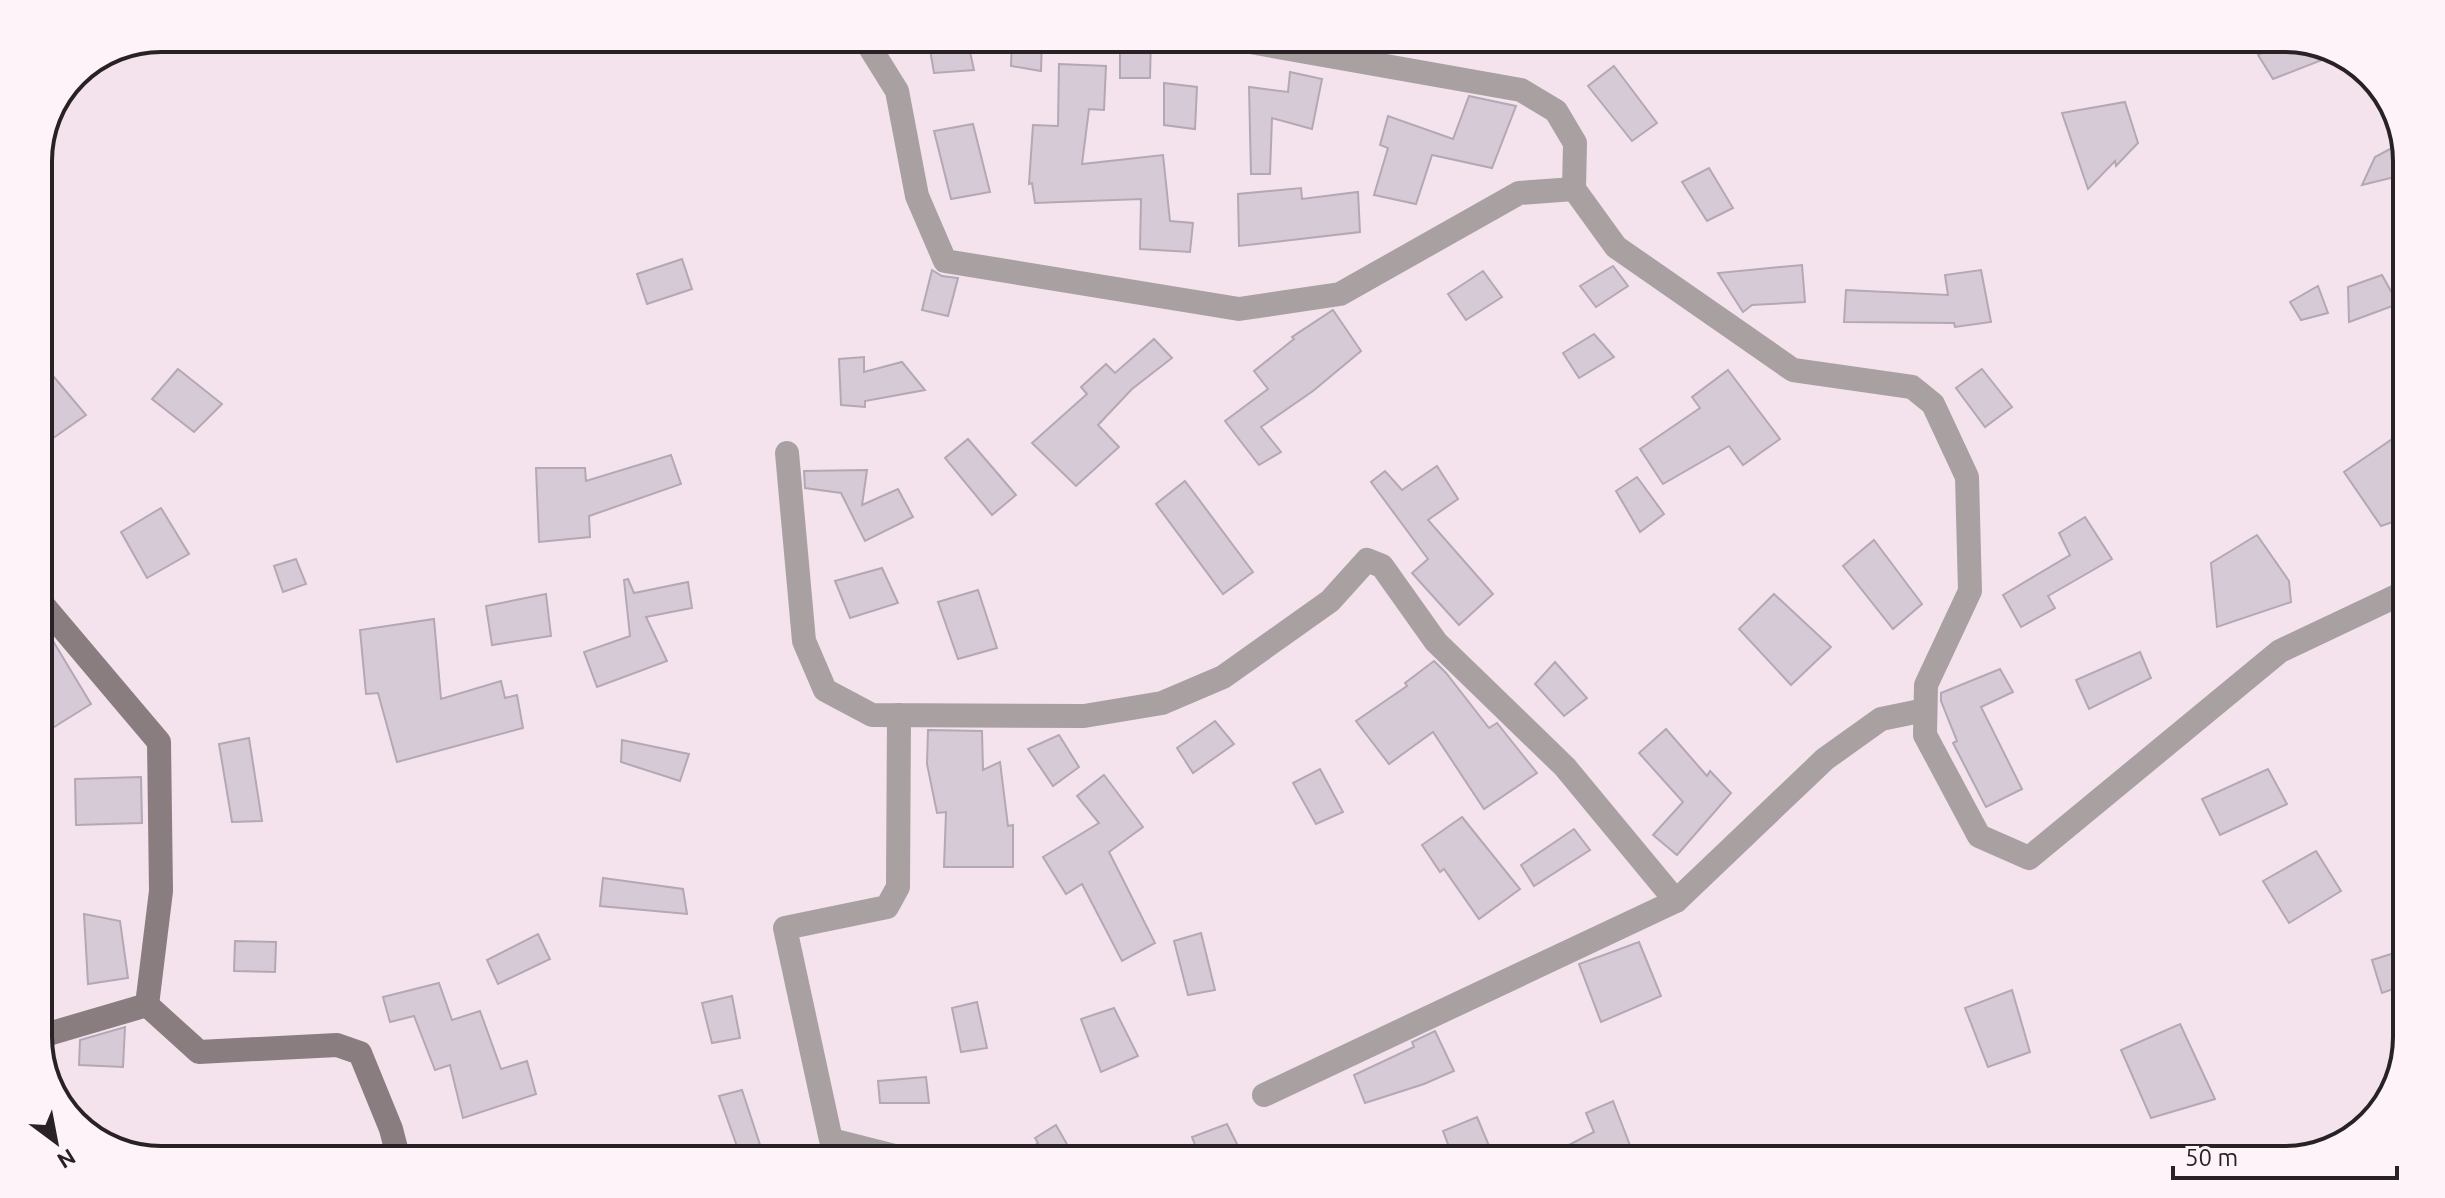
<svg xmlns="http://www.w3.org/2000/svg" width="2445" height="1198" font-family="Ubuntu,sans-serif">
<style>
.building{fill:#d6cad7;stroke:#b3a8b4;stroke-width:2}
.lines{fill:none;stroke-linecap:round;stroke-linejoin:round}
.street{stroke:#a8a0a1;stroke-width:24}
.secondary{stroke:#897d7f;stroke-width:24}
.rim{fill:none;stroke:#282225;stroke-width:4}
</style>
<rect width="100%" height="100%" fill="#f4e3ec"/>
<g class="building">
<path d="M928,38H967L974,70L934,73Z"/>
<path d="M1012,38H1042L1041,71L1011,66Z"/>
<path d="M1120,38H1151L1150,78H1120Z"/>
<path d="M2256,38H2284L2340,53L2273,79L2258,55L2268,50Z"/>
<path d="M1059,64L1106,66L1104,110L1089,109L1082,164L1163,155L1170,221L1193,223L1190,252L1140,249L1141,199L1035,203L1032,183L1029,184L1033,125L1058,126Z"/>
<path d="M1614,66L1657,123L1632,141L1588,86Z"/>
<path d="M1290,72L1322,79L1312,129L1272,118L1270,174H1251L1249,87L1288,92Z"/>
<path d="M1164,83L1197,87L1195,129L1164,125Z"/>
<path d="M1469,96L1516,106L1492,168L1432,155L1416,204L1374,195L1388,148L1380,145L1388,116L1453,139Z"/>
<path d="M2125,102L2138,143L2116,166L2115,161L2088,189L2062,113Z"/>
<path d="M973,124L990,192L951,199L934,131Z"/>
<path d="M2403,142L2407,154V174L2362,185L2375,157Z"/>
<path d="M1709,168L1733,208L1707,221L1682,182Z"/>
<path d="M1301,188L1302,199L1358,192L1360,232L1239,246L1238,194Z"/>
<path d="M682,259L692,289L647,304L637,274Z"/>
<path d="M1802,265L1805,302L1752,305L1743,312L1718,273Z"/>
<path d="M1613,266L1628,286L1596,307L1580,286Z"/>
<path d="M932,270L942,276L958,278L948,316L922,310Z"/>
<path d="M1981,270L1991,322L1955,327L1954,323L1844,322L1846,290L1948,295L1945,275Z"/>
<path d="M1483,271L1502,297L1466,320L1448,294Z"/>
<path d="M2382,275L2398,304L2349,322L2348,287Z"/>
<path d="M2318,286L2328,313L2301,320L2290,302Z"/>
<path d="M1333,310L1361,351L1313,391L1261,427L1281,452L1259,465L1225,421L1268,389L1254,371L1294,339L1292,337Z"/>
<path d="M1594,334L1614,357L1579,378L1563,353Z"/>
<path d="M1154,339L1172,358L1132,389L1098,425L1119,447L1076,486L1032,443L1087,394L1081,387L1106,364L1115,373Z"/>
<path d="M864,357V372L902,362L925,390L865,401V407L841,405L839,359Z"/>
<path d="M38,358L86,415L49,441L38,428Z"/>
<path d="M178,369L222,404L194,432L152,399Z"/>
<path d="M1982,369L2012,407L1985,427L1956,388Z"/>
<path d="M1728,370L1780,439L1743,465L1729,446L1663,484L1640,449L1700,408L1692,397Z"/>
<path d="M2407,429V517L2381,526L2344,472Z"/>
<path d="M968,439L1016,495L992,515L945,458Z"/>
<path d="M671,455L681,484L589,516L590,537L539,542L536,468H585L586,481Z"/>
<path d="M1437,466L1458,499L1428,520L1493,594L1459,625L1412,573L1428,559L1371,482L1385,471L1402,490Z"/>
<path d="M867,470L862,505L898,489L913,517L865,541L841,493L805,488L804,471Z"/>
<path d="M1637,477L1664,514L1640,532L1616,491Z"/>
<path d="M1185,481L1253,572L1223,594L1156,504Z"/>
<path d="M161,508L189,554L147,578L121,532Z"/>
<path d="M2085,517L2112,559L2048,596L2055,608L2021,627L2003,595L2070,555L2059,533Z"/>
<path d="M2257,535L2289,581L2291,602L2217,627L2211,563Z"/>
<path d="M1874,540L1922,604L1893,629L1843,566Z"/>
<path d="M296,559L306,584L283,592L274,566Z"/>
<path d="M882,568L898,603L850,618L835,581Z"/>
<path d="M628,579L634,593L688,582L692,608L646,617L667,661L597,687L584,652L630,636L624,580Z"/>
<path d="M978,590L997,648L958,659L938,602Z"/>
<path d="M546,594L551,636L492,645L486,606Z"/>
<path d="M1774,594L1831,647L1791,685L1739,629Z"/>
<path d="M434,619L441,699L501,681L505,698L517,695L523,728L397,762L378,693L366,694L360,630Z"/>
<path d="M38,623L50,636L91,704L38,737Z"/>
<path d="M2140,652L2151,678L2089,709L2076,680Z"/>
<path d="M1434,661L1446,673L1489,728L1497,723L1537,773L1484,809L1433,732L1389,764L1356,721L1407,686L1405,683Z"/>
<path d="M1555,662L1587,698L1564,716L1535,684Z"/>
<path d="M2000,669L2013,692L1981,707L2022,789L1986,807L1953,743L1957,741L1941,701V693Z"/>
<path d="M1215,721L1234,744L1193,773L1177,748Z"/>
<path d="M1666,729L1707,776L1710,771L1731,793L1677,855L1653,835L1683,802L1639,753Z"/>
<path d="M928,730L982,731L983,770L1000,762L1008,826L1013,825V867H944L946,812L937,813L927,764Z"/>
<path d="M1059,735L1079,767L1053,786L1028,749Z"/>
<path d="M249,738L262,821L232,822L219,744Z"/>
<path d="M622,740L689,754L680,781L621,762Z"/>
<path d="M1320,769L1343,812L1316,824L1293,783Z"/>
<path d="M2268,769L2287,804L2220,835L2202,799Z"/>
<path d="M1104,775L1143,827L1109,852L1155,943L1122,961L1082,884L1066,894L1043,857L1099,823L1077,796Z"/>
<path d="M141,777L142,823L76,825L75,779Z"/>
<path d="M1462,817L1520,889L1479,919L1444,869L1440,872L1422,845Z"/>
<path d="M1574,829L1590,850L1534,886L1521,865Z"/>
<path d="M2316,851L2341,891L2289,923L2263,881Z"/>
<path d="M603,878L683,889L687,914L600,906Z"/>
<path d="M84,914L120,921L128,978L88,984Z"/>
<path d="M1201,933L1215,990L1188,995L1174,941Z"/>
<path d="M538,934L550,959L498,984L487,960Z"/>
<path d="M235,941L276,942L275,972L234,971Z"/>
<path d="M1639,942L1661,996L1601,1022L1579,964Z"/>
<path d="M2407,949V984L2382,993L2372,960Z"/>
<path d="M439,983L452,1020L480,1011L501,1069L527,1061L536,1094L463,1118L450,1065L435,1070L414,1016L390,1022L383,997Z"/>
<path d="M2012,990L2030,1052L1988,1067L1965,1008Z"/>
<path d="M732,996L740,1038L712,1043L702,1003Z"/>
<path d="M977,1002L987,1048L961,1052L952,1008Z"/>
<path d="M1114,1008L1138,1056L1101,1072L1081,1019Z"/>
<path d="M2180,1024L2215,1099L2151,1118L2121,1050Z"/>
<path d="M125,1027L123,1067L79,1065L80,1040Z"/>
<path d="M1435,1031L1454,1071L1424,1084L1365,1103L1354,1075L1414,1047L1412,1042Z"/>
<path d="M926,1077L929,1103H880L878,1081Z"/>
<path d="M742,1090L765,1160H742L719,1096Z"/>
<path d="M1613,1101L1631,1148L1607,1160H1540L1594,1132L1586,1113Z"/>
<path d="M1477,1117L1495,1160H1454L1443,1131Z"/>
<path d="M1227,1124L1245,1160H1201L1192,1137Z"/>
<path d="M1056,1125L1076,1160H1013L1038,1143L1035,1138Z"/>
</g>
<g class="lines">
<g class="street">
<path d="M864,38L897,91L917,196L945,261L1239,309L1340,294L1519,193L1574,189"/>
<path d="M1228,38L1521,90L1556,111L1575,143L1574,189L1616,247L1793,370L1912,387L1933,404L1967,477L1970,591L1926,685L1925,735L1979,836L2029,858L2280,651L2407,591"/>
<path d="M787,453L804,641L825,690L872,715L1084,716L1162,703L1223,677L1330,601L1367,560L1382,566L1436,642L1565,767L1676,901"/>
<path d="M899,715L898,887L887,907L785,928L831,1140L910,1160"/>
<path d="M1264,1095L1676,901L1825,759L1881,719L1925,710"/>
</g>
<g class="secondary">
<path d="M38,599L159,742L161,891L147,1005L199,1052L337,1045L360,1053L391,1129L399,1160"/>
<path d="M38,1037L147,1005"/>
</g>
</g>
<path d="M0 0H2445V1198H0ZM161 52H2284A109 109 0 0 1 2393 161V1037A109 109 0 0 1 2284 1146H161A109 109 0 0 1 52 1037V161A109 109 0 0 1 161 52Z" fill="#fdf3f8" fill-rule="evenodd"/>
<path class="rim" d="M161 52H2284A109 109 0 0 1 2393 161V1037A109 109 0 0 1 2284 1146H161A109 109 0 0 1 52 1037V161A109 109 0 0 1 161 52Z"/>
<g transform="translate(56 1142) rotate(148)" stroke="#fdf3f8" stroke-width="6" paint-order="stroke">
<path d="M0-6L14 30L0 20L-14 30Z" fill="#282225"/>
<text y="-12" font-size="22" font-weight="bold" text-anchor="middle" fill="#282225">N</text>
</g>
<path d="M2173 1166v12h224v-12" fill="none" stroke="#282225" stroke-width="4"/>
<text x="2185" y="1166" font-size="24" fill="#282225" stroke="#fdf3f8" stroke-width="6" paint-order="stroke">50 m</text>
</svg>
